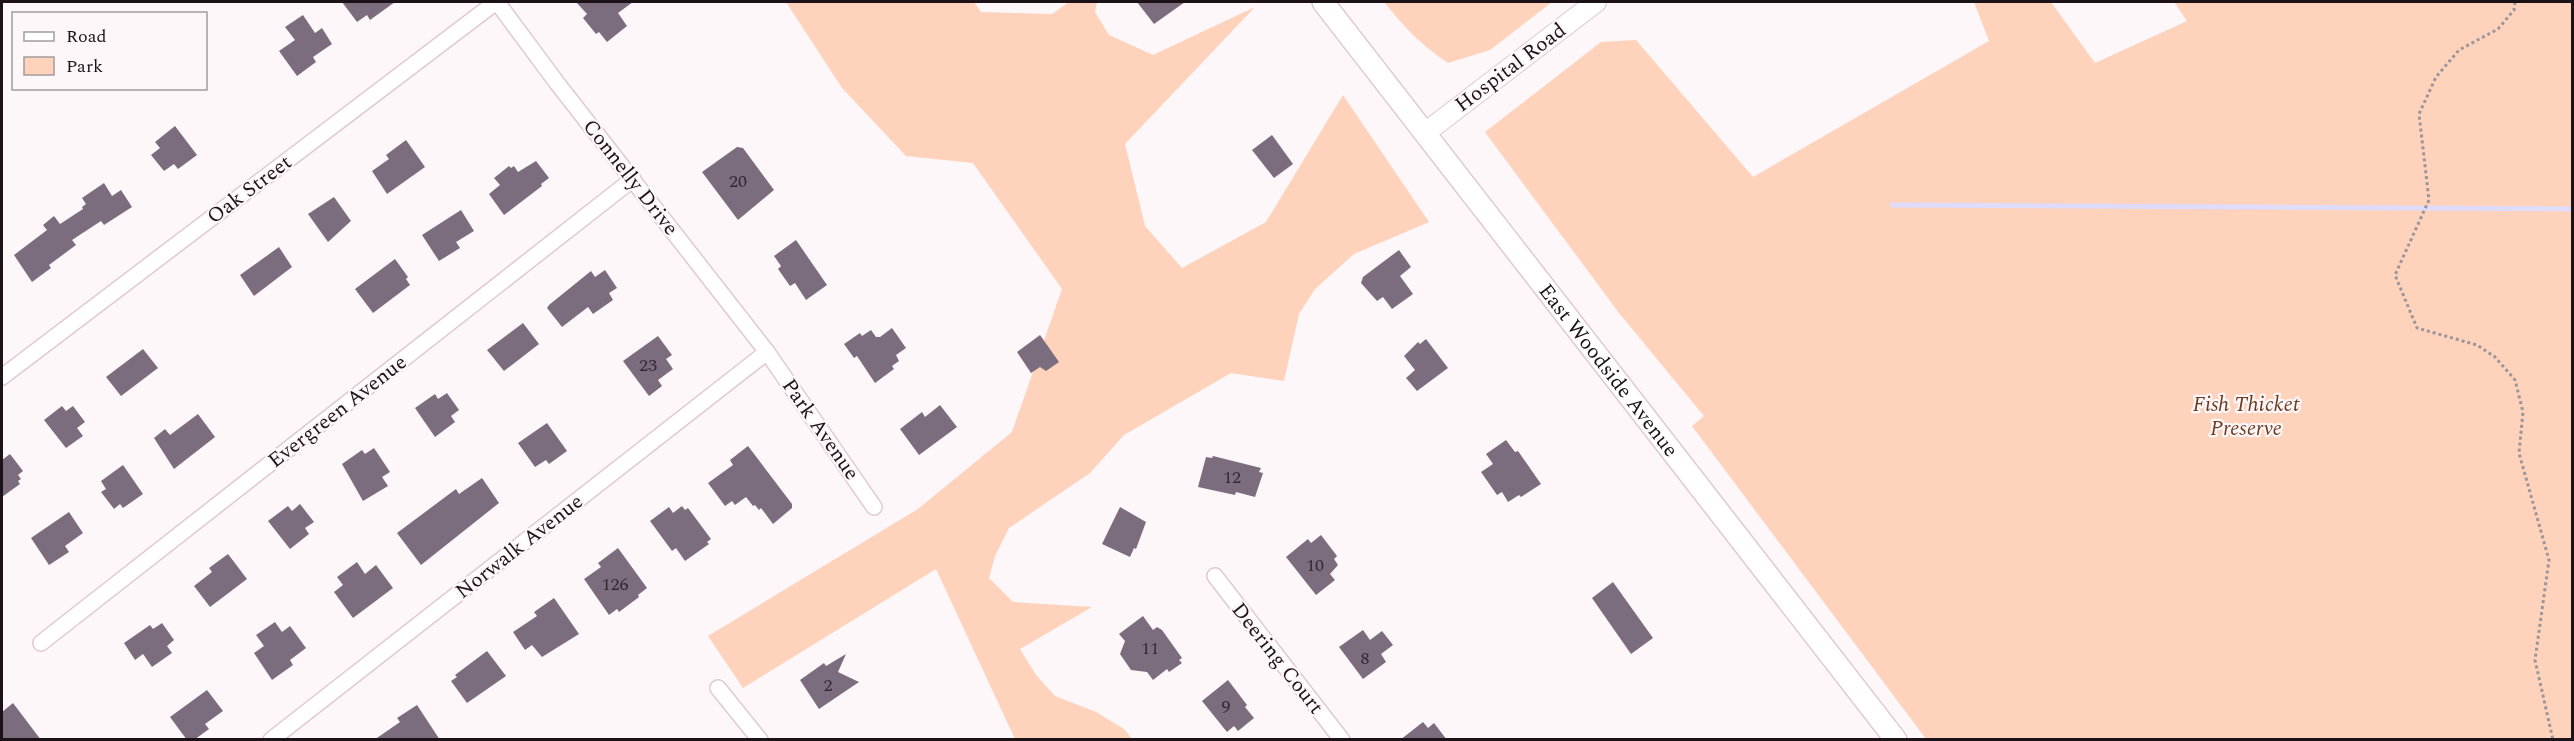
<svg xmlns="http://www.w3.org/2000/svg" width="2574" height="741" font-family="Spectral,serif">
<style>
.green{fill:#fed2bb}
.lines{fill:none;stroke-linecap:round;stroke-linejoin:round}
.stream{stroke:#dedbfb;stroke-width:5}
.building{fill:#7b6d7e}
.minor-casing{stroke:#e1c8d3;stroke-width:18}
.tertiary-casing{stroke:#e1c8d3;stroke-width:22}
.secondary-casing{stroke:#e1c8d3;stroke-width:24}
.path{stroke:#9c9599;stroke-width:3;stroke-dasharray:3 3;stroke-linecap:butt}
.minor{stroke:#fff;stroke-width:15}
.tertiary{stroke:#fff;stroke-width:20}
.secondary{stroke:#fff;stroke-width:21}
.labels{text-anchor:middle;stroke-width:4.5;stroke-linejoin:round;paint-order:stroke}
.number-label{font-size:18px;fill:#332a31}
.street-label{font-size:21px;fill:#1b1317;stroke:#fdf7fa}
.park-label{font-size:21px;font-style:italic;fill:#6c3a1c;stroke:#fdf7fa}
</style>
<rect width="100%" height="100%" fill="#fdf7fa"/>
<g class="green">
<path d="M786,2H974L981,12L1052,14L1069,2H1097L1095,12L1109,35L1153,55L1255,7L1125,144L1145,226L1182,268L1266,222L1343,95L1429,222L1354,254L1315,289L1299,314L1284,381L1231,373L1124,435L1090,473L1009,528L995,556L989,578L1013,602L1092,607L1020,649L1036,675L1055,696L1096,712L1124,729L1132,739H1015L936,569L743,688L708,636L918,509L1012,432L1062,289L973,163L906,156L842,88Z"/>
<path d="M1384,2H1552L1490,50L1448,63C1422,46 1403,26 1384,2Z"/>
<path d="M1974,2H2051L2095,63L2187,21L2174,2H2572V739H1926L1692,426L1704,416L1619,313L1485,132L1601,42L1636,40L1753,177L1989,41Z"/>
</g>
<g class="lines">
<path class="stream" d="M1892,205L2572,209"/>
</g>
<g class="building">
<path d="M342,2H395L370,20L367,15L357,22Z"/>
<path d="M576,2H633L618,13L627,26L607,42L599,32L596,34L583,18L587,14Z"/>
<path d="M1137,2H1185L1154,24Z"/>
<path d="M303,15L315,33L322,28L332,44L313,57L316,62L297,76L279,51L295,40L285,27Z"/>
<path d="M175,126L197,155L178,169L174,164L164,171L151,155L160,148L155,142Z"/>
<path d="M1272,135L1293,164L1274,178L1252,150Z"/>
<path d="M406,140L425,167L387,194L372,171L389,159L386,155Z"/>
<path d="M737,147L743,148L774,190L738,220L702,172Z"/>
<path d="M536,161L549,178L541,184L542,186L504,215L489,194L500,185L494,178L509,166L511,168L514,166L518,172Z"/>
<path d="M104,183L112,196L121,190L132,207L104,225L101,221L72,240L76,245L49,265L51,268L32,282L14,255L47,230L43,225L54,216L60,224L83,209L82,207L86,204L82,198Z"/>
<path d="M334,197L351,221L328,242L308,214Z"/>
<path d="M461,210L474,231L456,242L460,248L439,261L422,235Z"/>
<path d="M796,240L827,285L806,300L795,283L790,286L778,269L781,266L774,256Z"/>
<path d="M279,247L292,267L254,296L240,275Z"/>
<path d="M1399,250L1411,267L1400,276L1413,294L1392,309L1383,297L1377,301L1361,283L1363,277Z"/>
<path d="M395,259L408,277L406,279L410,285L373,313L355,289Z"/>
<path d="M605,270L617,288L609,293L613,300L593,314L588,307L562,327L547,308L549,305L591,271L595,277Z"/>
<path d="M523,323L539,344L504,371L487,350Z"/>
<path d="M892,328L906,348L896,355L899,361L892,366L894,369L875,383L857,356L854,358L844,344L860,333L862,336L871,330L876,337H880Z"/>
<path d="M1040,335L1059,362L1046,371L1040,367L1031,373L1017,352Z"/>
<path d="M658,336L672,355L666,359L673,369L658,380L662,386L649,396L623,361Z"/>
<path d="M1426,339L1448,368L1417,391L1406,378L1415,370L1404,356L1418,342L1420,344Z"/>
<path d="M143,349L158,368L121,396L106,377Z"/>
<path d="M447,393L459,410L451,416L455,422L435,437L415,408L435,394L438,399Z"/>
<path d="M940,405L957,427L919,455L900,429L922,412L925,417Z"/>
<path d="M62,406L66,411L73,406L85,422L77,428L83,436L66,448L44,420Z"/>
<path d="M198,414L215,437L174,469L154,438L165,429L170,435Z"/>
<path d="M547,423L567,451L549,464L546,460L535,467L518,443Z"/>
<path d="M1506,440L1515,452L1518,451L1541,484L1521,497L1519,495L1508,502L1502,492L1497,495L1481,472L1493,464L1486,454Z"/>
<path d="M748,446L792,504V508L773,524L761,508L759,510L755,505L753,506L746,497L735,505L732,501L725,506L708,483L733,465L730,460Z"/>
<path d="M374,448L390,472L382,477L388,486L363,501L342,464L362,450L365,454Z"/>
<path d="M10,454L23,471L18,475L21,479L18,481L20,484L2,497V460Z"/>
<path d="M1213,456L1261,468L1259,472L1263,473L1255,497L1236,492L1235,495L1198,487L1206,457L1212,458Z"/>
<path d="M123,465L143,494L123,508L120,504L114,509L101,492L106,489L101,481Z"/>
<path d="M482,478L499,503L421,565L397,533L456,489L459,494Z"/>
<path d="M300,504L314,522L305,528L309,534L290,549L268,521L288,506L292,511Z"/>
<path d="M682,506L685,510L688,508L711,539L707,542L709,544L685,561L676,548L672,551L650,521L669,507L673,513Z"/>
<path d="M1120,507L1146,522L1136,549L1134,548L1130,557L1102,544Z"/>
<path d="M69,512L83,533L65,546L69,552L49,565L31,538Z"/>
<path d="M1321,535L1337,556L1334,559L1338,565L1330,574L1335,580L1316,595L1286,557L1308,539L1311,543Z"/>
<path d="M618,548L647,588L638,595L639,597L619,612L617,609L609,615L584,579L601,567L598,563Z"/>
<path d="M228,554L247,579L210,607L194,586L212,572L209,568Z"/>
<path d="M357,562L365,574L376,565L393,588L353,618L334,592L343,585L337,577Z"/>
<path d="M1613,582L1653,638L1631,654L1592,598Z"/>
<path d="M554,598L579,634L542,657L532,645L525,650L513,632L537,616L534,612Z"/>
<path d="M1143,616L1153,630L1157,627L1162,630L1182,658L1179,660L1182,663L1169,672L1167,669L1153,680L1147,672L1131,670L1120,654L1125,641L1119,634Z"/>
<path d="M275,622L282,632L290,626L306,648L290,660L293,665L272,680L254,653L264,646L256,635Z"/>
<path d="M162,623L174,640L167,646L172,653L152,667L143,654L135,660L124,643L150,625L153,629Z"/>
<path d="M1363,630L1370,640L1382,631L1393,645L1381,654L1386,662L1363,679L1339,647Z"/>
<path d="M487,651L506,676L467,703L451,681L457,677L455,675Z"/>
<path d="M846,654L838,672L859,682L819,709L800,680L824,663L826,666Z"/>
<path d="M1228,680L1247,705L1245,707L1254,718L1238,731L1234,726L1227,732L1202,701Z"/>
<path d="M207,690L223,711L205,724L209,729L194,740H187L170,717Z"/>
<path d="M13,703L41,740H2V712Z"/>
<path d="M417,705L440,740H374L400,722L397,718Z"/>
<path d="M1423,722L1428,728L1434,723L1447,740H1400Z"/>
</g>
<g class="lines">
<defs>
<g id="minor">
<path d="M497,2L557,83L767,352L874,507"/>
<path d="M2,377L496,2"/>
<path d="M1215,576L1342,740"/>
<path d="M41,643L633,179"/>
<path d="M718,688L760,740"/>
<path d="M271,740L767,352"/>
</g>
<path id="tertiary" d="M1425,133L1596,2"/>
<g id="secondary">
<path id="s1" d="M1323,2L1896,740"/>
</g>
</defs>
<use href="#minor" class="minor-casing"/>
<use href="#tertiary" class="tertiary-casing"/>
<use href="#secondary" class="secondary-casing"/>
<path class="path" d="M2515,2L2514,10L2498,29L2459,50L2436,77L2419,114L2429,200L2395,275L2417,328L2477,345L2495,357L2515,380L2523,412L2519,453L2549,560L2535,660L2553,740"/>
<use href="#minor" class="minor"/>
<use href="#tertiary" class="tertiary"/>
<use href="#secondary" class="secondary"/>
</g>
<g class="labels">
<g class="number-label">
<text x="738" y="187">20</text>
<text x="648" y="371">23</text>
<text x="1232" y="483">12</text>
<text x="1315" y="571">10</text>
<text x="615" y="590">126</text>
<text x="1150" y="654">11</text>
<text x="1365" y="664">8</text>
<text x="828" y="691">2</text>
<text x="1226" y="712">9</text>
</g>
<g class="street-label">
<text transform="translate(1510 67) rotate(-37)" y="7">Hospital Road</text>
<text transform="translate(631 177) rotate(52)" y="7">Connelly Drive</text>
<text transform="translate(249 189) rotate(-37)" y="7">Oak Street</text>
<text dy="7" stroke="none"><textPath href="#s1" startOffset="466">East Woodside Avenue</textPath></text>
<text transform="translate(337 411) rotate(-38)" y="7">Evergreen Avenue</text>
<text transform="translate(821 429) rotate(55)" y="7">Park Avenue</text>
<text transform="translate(519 546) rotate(-38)" y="7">Norwalk Avenue</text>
<text transform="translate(1278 658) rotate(52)" y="7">Deering Court</text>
</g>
<g class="park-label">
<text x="2246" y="411">Fish Thicket<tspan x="2246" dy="24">Preserve</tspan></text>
</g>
</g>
<rect width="2574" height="741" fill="none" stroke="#1b1317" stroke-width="6"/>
<rect x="12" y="12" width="195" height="78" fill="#fdf7fa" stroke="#a39c9f" stroke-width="1.5"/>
<rect x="24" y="32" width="30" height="9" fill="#ffffff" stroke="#a39c9f" stroke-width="1.5"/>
<text x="66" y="42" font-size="18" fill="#1b1317">Road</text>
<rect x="24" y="57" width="30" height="18" fill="#fed2bb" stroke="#a39c9f" stroke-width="1.5"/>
<text x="66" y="72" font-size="18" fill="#1b1317">Park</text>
</svg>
